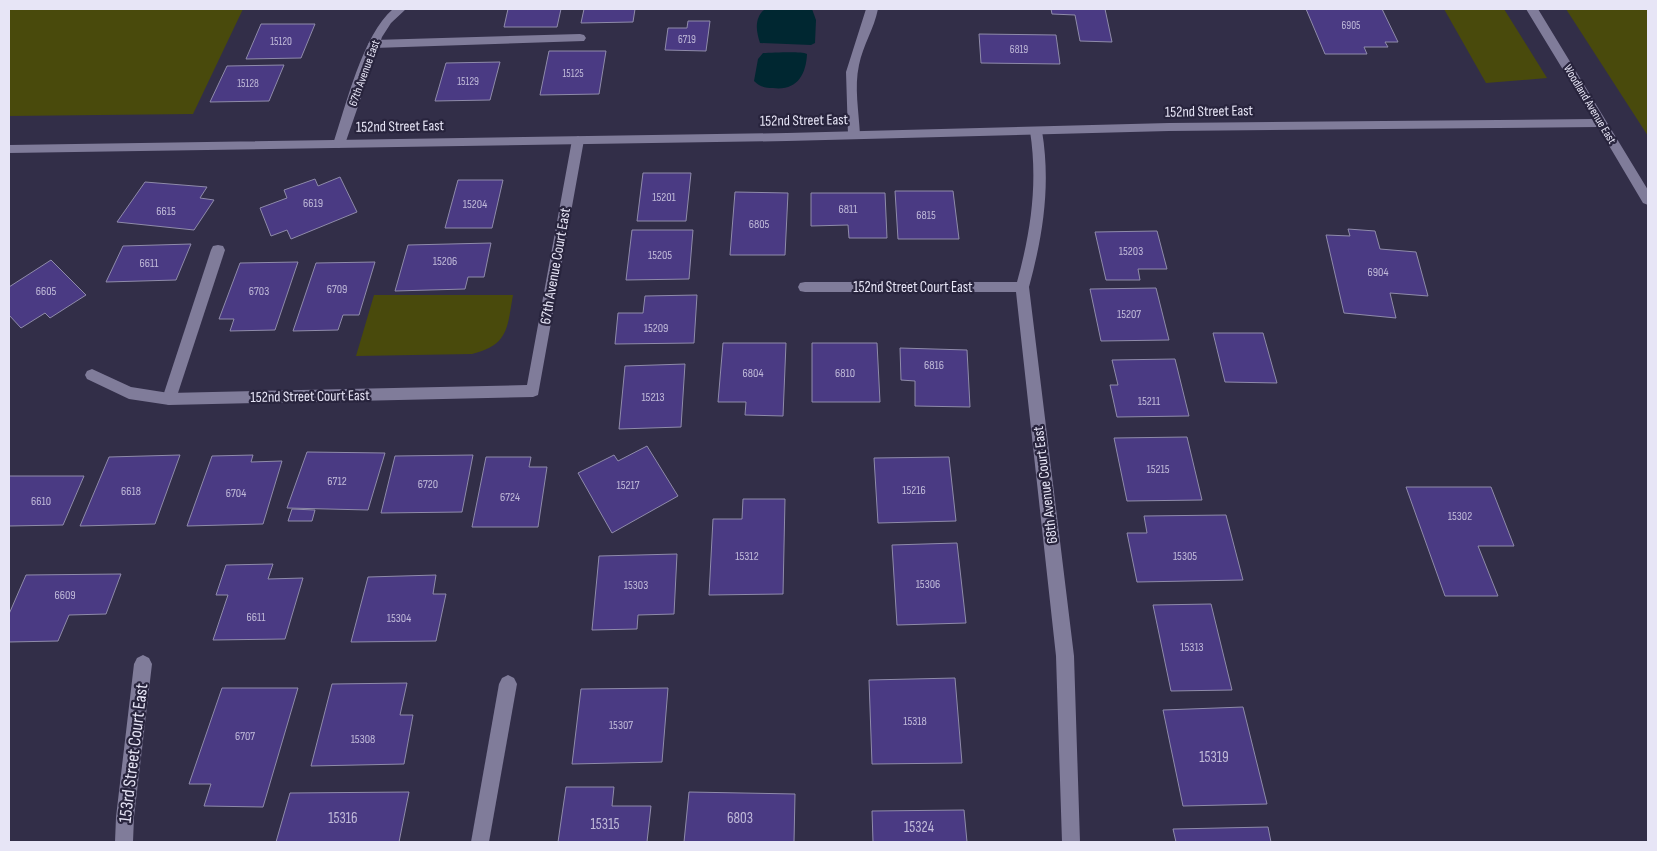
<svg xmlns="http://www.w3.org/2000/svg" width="1657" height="851" font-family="'Sofia Sans Condensed',sans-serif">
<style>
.green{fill:#494a0c}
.water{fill:#002731}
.building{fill:#4a3a83;stroke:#8f8baa}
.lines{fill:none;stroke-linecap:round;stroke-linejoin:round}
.lane{fill:#807c9a;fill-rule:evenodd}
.street{fill:#807c9a;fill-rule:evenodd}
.secondary{fill:#807c9a;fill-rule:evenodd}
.labels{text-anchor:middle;stroke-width:4.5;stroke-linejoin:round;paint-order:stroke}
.far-number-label{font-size:11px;fill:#c0bad9}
.far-street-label{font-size:12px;fill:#e7e5f6;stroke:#28243d}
.number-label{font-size:12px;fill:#c0bad9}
.street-label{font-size:15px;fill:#e7e5f6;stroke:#28243d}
.near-number-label{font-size:15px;fill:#c0bad9}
.near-street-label{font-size:18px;fill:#e7e5f6;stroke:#28243d}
</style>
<rect width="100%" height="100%" fill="#322e48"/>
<g class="green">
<path d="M9,9H243L193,114L9,116Z"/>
<path d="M1444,9H1504L1547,78L1486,83Z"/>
<path d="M1566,9H1648V136Z"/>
<path d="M374,295H513C507,328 509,345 472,354L356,356Z"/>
</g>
<g class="water">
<path d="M765,9H812L816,20L815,43L811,45L760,43C756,31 754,18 765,9Z"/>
<path d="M763,53C774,53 800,51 807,54C806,76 796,91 773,88C765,88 760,87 754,81L758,59Z"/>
</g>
<g class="building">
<path d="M508,9H561L557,27H504Z"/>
<path d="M584,9H635L633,22L581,23Z"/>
<path d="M1051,9H1105L1112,42L1080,41L1075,15L1052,14Z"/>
<path d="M1306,9H1382L1398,42H1385L1388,47H1364L1367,54H1325Z"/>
<path d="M688,21H710L706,51L665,50L668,28H687Z"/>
<path d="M261,24H315L301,58L246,59Z"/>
<path d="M979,34L1056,35L1060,64L981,63Z"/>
<path d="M549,51H606L599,94L540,95Z"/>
<path d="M500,62L490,100L435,101L446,63Z"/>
<path d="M284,65L269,101L210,102L227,66Z"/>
<path d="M643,173H691L686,221H637Z"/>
<path d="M340,177L357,212L291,239L287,230L271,236L260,208L287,198L284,190L315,179L318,186Z"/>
<path d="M458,180H503L492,228H445Z"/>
<path d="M145,182L207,187L200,198L214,200L194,230L117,222Z"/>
<path d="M895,191H953L959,239H898Z"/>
<path d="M735,192L788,193L785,255H730Z"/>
<path d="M811,193H885L887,238H849L848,225L811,226Z"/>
<path d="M1348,229L1375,231L1380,249L1416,252L1428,296L1390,293L1396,318L1344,313L1326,235L1350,236Z"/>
<path d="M632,230H693L689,279L626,280Z"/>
<path d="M1157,231L1167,269H1138L1140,280H1106L1095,232Z"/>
<path d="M491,243L484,277H468L465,289L395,291L408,245Z"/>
<path d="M191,244L176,280L106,282L123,246Z"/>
<path d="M51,260L86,295L50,318L45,313L21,328L9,315V287Z"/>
<path d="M298,262L275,330L230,331L234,319H219L240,263Z"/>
<path d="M375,262L359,315H343L338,330L293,331L316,263Z"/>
<path d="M1156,288L1169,340L1101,341L1090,289Z"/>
<path d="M697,295L694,343L615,344L618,313H643L645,296Z"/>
<path d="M1213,333H1263L1277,383L1225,382Z"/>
<path d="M723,343H786L783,416L745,415L746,402H718Z"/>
<path d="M812,343H877L880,402H812Z"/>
<path d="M900,348L967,350L970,407L915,406V381L901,380Z"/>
<path d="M1175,359L1189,416L1117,417L1110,385H1118L1112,360Z"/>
<path d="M685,364L681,427L619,429L625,366Z"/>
<path d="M1187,437L1202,500L1127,501L1114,438Z"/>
<path d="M647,446L678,496L612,533L578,473L614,455L618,461Z"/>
<path d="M307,452L385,453L368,510L287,508Z"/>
<path d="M180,455L155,524L80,526L109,457Z"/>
<path d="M253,455L251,462L282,461L263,524L187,526L212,456Z"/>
<path d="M473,455L462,512L381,513L395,456Z"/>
<path d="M486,457H531L529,467H547L538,527H472Z"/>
<path d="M949,457L956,521L878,523L874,458Z"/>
<path d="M9,476H84L63,525L9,526Z"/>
<path d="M1406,487H1491L1514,546H1478L1498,596H1445Z"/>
<path d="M743,499H785L783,594L709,595L713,519H742Z"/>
<path d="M292,509L315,510L312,521H288Z"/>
<path d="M1226,515L1243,580L1137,582L1127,533H1147L1144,516Z"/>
<path d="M957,543L966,623L897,625L892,545Z"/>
<path d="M677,554L674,614L638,615L637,629L592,630L599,556Z"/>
<path d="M273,564L268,579L303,578L285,639L213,640L228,595H216L226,565Z"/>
<path d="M121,574L106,614L69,615L58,641L9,642V614L26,575Z"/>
<path d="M436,575L433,594H446L436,641L351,642L368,577Z"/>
<path d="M1211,604L1232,690L1171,691L1153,605Z"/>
<path d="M955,678L962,763L872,764L869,680Z"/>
<path d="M407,683L400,715H413L404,764L311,766L332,684Z"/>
<path d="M222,688H298L263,807L204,806L211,784H189Z"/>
<path d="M668,688L662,762L572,764L581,689Z"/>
<path d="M1243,707L1267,804L1183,806L1163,710Z"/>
<path d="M566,787H614L612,806H651L647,842H558Z"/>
<path d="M409,792L399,842H276L290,793Z"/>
<path d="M689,792L795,794L794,842H684Z"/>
<path d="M964,810L967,842H873L872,811Z"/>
<path d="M1268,827L1271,842H1176L1173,829Z"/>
</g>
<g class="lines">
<g class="lane">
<path d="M580,34L584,35L586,38L584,41L374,48L368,44L374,40Z"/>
<path d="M218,245L223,246L225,250L176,399L174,403L169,405L164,403L162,399L211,250L213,246Z"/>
</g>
<g class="street">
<path d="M393,9H406L391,23L382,37L345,144L339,148L335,147L333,144C346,105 363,34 393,9Z"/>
<path d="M866,9H878C874,29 863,45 859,65C854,87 859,112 860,135L854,139L848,135L846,72Z"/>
<path d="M1036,127L1042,131C1051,185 1043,235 1029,287L1074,656L1080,842H1062L1056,656L1016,292H805L800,291L798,287L800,283L805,282H1017C1031,231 1038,183 1030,131Z"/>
<path d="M578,136L584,140L538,395L533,397L169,405L129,399L87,379L85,375L87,371L92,369L131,387L169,393L527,385L572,140Z"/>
<path d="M143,655L149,658L152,664L134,817L133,842H115L116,817L134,664L137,658Z"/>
<path d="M508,675L514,678L517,684L489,842H471L499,684L502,678Z"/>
</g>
<path class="secondary" d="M1526,9H1538L1648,190V205L1643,203L1598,127L1169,131L787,141L9,153V145L787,133L1169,123L1593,119Z"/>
</g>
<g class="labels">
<g class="far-number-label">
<text x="1351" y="29">6905</text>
<text x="687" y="43">6719</text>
<text x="281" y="45">15120</text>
<text x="1019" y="53">6819</text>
<text x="573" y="77">15125</text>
<text x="468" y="85">15129</text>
<text x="248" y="87">15128</text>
</g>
<g class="far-street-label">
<text transform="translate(364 73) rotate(-70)" y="4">67th Avenue East</text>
<text transform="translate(1590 104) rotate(59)" y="4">Woodland Avenue East</text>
</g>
<g class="number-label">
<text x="664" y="201">15201</text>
<text x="313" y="207">6619</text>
<text x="475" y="208">15204</text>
<text x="848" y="213">6811</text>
<text x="166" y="215">6615</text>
<text x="926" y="219">6815</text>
<text x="759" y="228">6805</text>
<text x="1131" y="255">15203</text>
<text x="660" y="259">15205</text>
<text x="445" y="265">15206</text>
<text x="149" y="267">6611</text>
<text x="1378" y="276">6904</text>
<text x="337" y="293">6709</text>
<text x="46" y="295">6605</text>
<text x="259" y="295">6703</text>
<text x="1129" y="318">15207</text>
<text x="656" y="332">15209</text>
<text x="934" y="369">6816</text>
<text x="753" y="377">6804</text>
<text x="845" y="377">6810</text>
<text x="653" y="401">15213</text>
<text x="1149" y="405">15211</text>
<text x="1158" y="473">15215</text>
<text x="337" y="485">6712</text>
<text x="428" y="488">6720</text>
<text x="628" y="489">15217</text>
<text x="914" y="494">15216</text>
<text x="131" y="495">6618</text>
<text x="236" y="497">6704</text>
<text x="510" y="501">6724</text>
<text x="41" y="505">6610</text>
<text x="1460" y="520">15302</text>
<text x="747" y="560">15312</text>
<text x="1185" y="560">15305</text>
<text x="928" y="588">15306</text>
<text x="636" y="589">15303</text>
<text x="65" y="599">6609</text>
<text x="256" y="621">6611</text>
<text x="399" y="622">15304</text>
<text x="1192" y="651">15313</text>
<text x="915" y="725">15318</text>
<text x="621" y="729">15307</text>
<text x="245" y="740">6707</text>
<text x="363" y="743">15308</text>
</g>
<g class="street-label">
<text transform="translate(1209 111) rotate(-1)" y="5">152nd Street East</text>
<text transform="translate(804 120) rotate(-1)" y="5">152nd Street East</text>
<text transform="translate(400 126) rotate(-1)" y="5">152nd Street East</text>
<text transform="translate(555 266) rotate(-80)" y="5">67th Avenue Court East</text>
<text x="913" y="292">152nd Street Court East</text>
<text transform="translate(310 396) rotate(-1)" y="5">152nd Street Court East</text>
<text transform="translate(1045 485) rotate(-97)" y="5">68th Avenue Court East</text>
</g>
<g class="near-number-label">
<text x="1214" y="762">15319</text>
<text x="343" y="823">15316</text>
<text x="740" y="823">6803</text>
<text x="605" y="829">15315</text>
<text x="919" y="832">15324</text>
</g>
<g class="near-street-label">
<text transform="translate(133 753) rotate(-83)" y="6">153rd Street Court East</text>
</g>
</g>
<rect width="1657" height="851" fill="none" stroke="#e7e5f6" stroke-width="20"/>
</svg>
